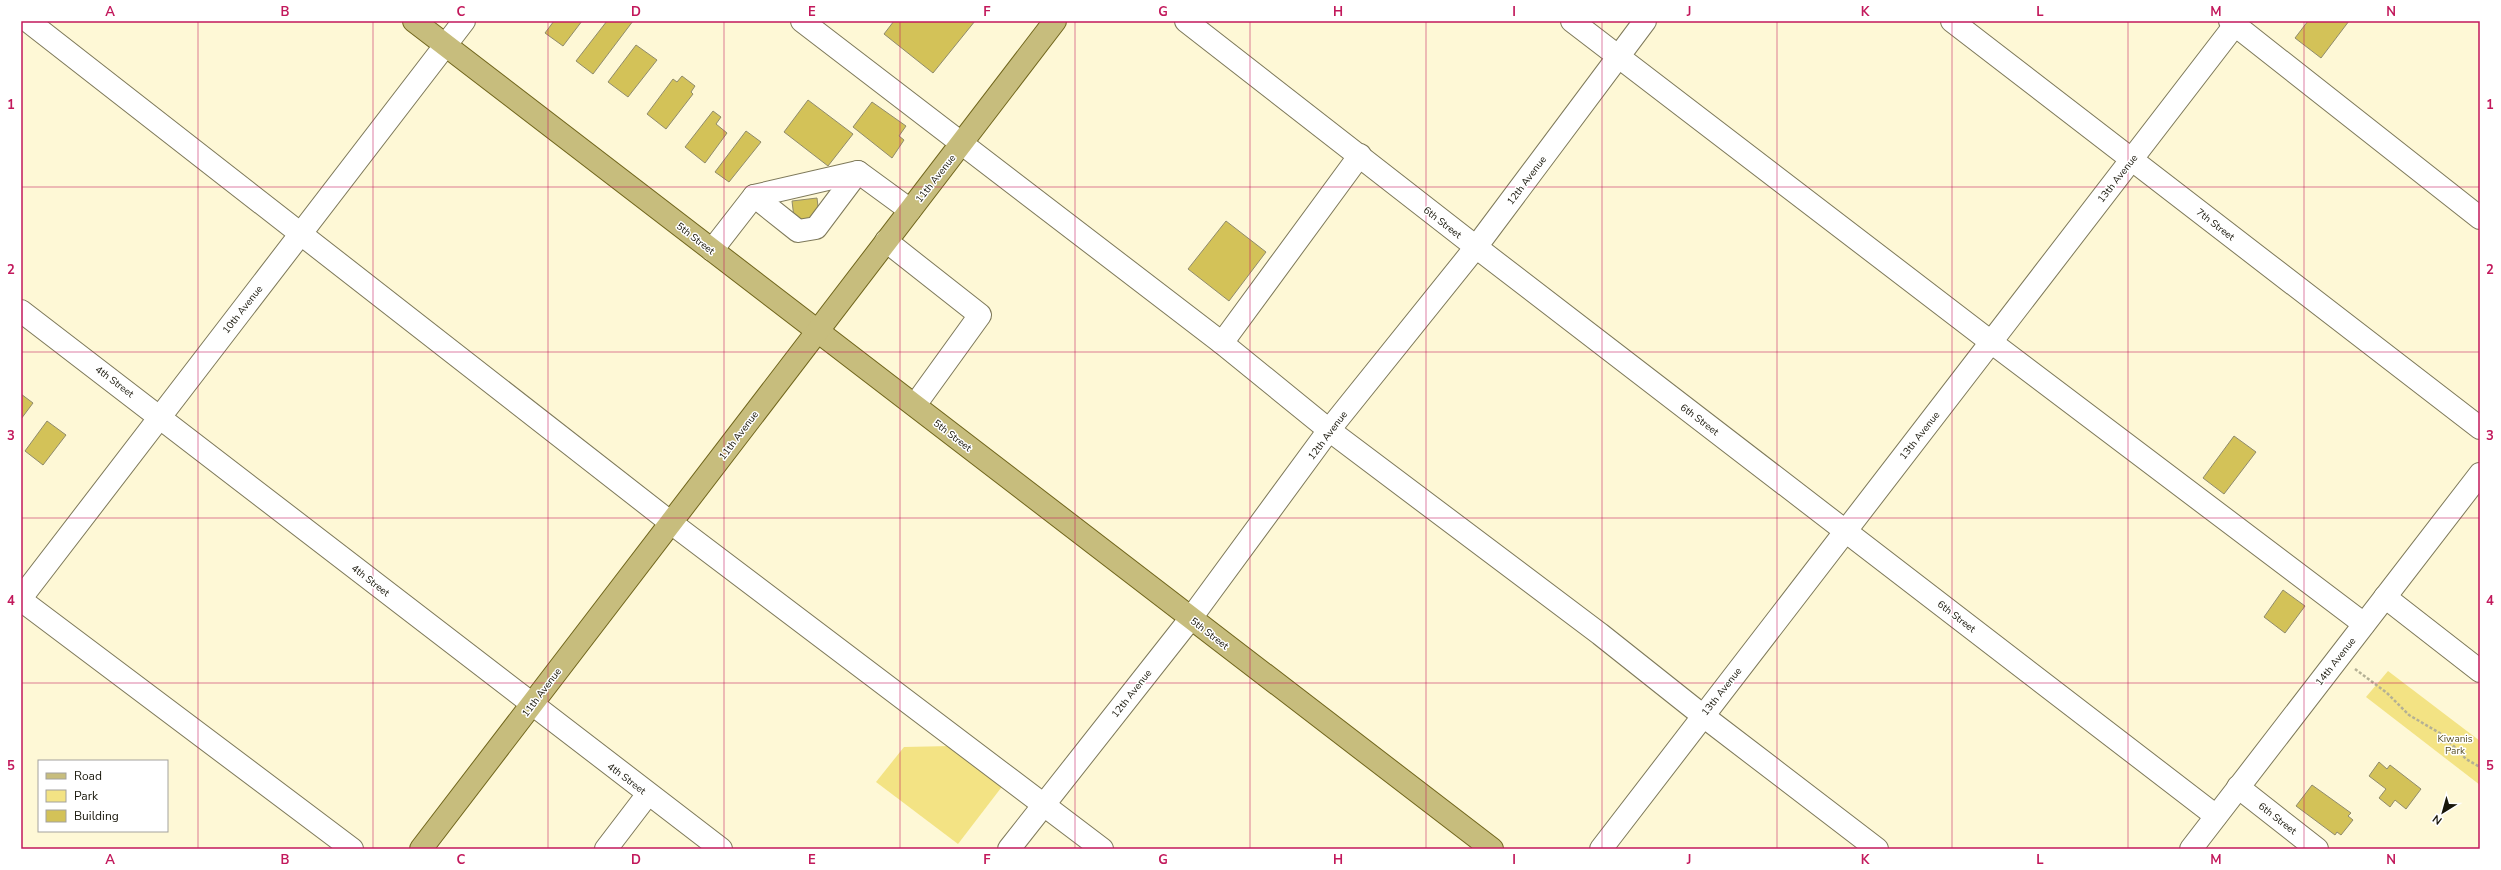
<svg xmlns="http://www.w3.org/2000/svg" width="2501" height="870" font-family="'Nunito Sans',sans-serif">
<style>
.green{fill:#f3e384}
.building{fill:#d3c258;stroke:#908b6b}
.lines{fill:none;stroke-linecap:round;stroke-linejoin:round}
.minor-casing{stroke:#7e795a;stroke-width:24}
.major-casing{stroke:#71661d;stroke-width:24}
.path{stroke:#b4b095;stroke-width:2.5;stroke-dasharray:3 2;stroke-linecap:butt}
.minor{stroke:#fff;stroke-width:22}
.major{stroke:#c7bd7d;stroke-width:22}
.grid{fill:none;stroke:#c2185b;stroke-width:1;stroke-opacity:0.55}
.labels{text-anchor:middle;stroke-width:3;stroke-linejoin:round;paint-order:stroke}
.street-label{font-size:10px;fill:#18160a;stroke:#fff}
.park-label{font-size:10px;fill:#574f24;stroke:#fff}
.neatline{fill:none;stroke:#c2185b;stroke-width:1.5}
.grid-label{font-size:13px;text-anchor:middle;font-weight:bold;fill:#c2185b}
</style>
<rect width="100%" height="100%" fill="#fef8d6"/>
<g class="green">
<path d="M2388,671L2480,741V785L2366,697Z"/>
<path d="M951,746L1004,784L958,844L876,782L904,747Z"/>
</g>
<g class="building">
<path d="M554,21H582L563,46L545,33Z"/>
<path d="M607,21H633L593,74L576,61Z"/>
<path d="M894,21H975L933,73L884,34Z"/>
<path d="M2308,21H2349L2321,58L2295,38Z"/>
<path d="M636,45L657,60L628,97L608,82Z"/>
<path d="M682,76L695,86L691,92L693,94L666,129L647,114L673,79L677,82Z"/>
<path d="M808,100L853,134L828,166L784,132Z"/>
<path d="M872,102L906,126L899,136L904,140L892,158L853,127Z"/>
<path d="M713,111L721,117L716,124L727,133L705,163L685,147Z"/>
<path d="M746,131L761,142L729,182L715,172Z"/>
<path d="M817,198L820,223L795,226L792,201Z"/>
<path d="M1226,221L1266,252L1229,301L1188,269Z"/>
<path d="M21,394L33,403L21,419Z"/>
<path d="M47,421L66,435L43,465L25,451Z"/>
<path d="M2234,436L2256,452L2224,494L2203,478Z"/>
<path d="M2283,590L2305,606L2285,633L2264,617Z"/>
<path d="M2379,762L2387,769L2390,765L2421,789L2406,809L2395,800L2390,807L2379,798L2386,789L2369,776Z"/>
<path d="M2312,785L2351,813L2348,816L2353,820L2341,835L2337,832L2335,835L2296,806Z"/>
</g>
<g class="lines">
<defs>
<g id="minor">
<path d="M28,21L670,522L1102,849"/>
<path d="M802,21L1222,343L1329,430L1600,634L1702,715L1877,849"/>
<path d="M1186,21L1476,247L2216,816"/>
<path d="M1572,21L1991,342L2364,624"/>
<path d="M1952,21L2480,428"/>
<path d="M2230,21L2480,218"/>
<path d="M754,196L858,172"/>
<path d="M886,241L980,315L915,405"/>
<path d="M712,250L754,196L798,231L816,228L858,172L910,210"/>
<path d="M21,311L721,849"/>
<path d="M1222,343L1360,155"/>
<path d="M2385,597L2480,671"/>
<path d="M21,598L464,21"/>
<path d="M21,600L352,849"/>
<path d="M2238,787L2317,849"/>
<path d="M606,849L648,794"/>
<path d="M1009,849L1191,618L1329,430L1476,247L1645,21"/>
<path d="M1601,849L2238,21"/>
<path d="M2191,849L2480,474"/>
</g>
<g id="major">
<path d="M414,21L1492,849"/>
<path d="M421,849L1055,21"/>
</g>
</defs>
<use href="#minor" class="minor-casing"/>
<use href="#major" class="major-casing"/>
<path class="path" d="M2355,669L2387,693L2409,715L2443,735L2466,759L2480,767"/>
<use href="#minor" class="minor"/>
<use href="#major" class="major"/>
</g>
<path class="grid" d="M198,21V849M373,21V849M548,21V849M724,21V849M900,21V849M1075,21V849M1250,21V849M1426,21V849M1602,21V849M1777,21V849M1952,21V849M2128,21V849M2304,21V849M21,187H2480M21,352H2480M21,518H2480M21,683H2480"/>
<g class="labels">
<g class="street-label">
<text transform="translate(935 178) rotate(-52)" y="4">11th Avenue</text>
<text transform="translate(2117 178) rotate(-52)" y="4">13th Avenue</text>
<text transform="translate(1526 180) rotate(-53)" y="4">12th Avenue</text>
<text transform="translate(1443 222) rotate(38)" y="4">6th Street</text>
<text transform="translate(2216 224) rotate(38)" y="4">7th Street</text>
<text transform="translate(696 238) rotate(38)" y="4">5th Street</text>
<text transform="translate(242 309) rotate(-52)" y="4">10th Avenue</text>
<text transform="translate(115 381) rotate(37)" y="4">4th Street</text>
<text transform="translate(1700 419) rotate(37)" y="4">6th Street</text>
<text transform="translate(738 435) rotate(-53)" y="4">11th Avenue</text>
<text transform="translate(953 435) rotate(38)" y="4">5th Street</text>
<text transform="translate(1327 435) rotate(-53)" y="4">12th Avenue</text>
<text transform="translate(1919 435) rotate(-52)" y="4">13th Avenue</text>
<text transform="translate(371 580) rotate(38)" y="4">4th Street</text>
<text transform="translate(1957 616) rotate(38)" y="4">6th Street</text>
<text transform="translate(1210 633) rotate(38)" y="4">5th Street</text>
<text transform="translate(2335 661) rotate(-52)" y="4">14th Avenue</text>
<text transform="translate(1721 691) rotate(-52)" y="4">13th Avenue</text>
<text transform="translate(541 692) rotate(-53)" y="4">11th Avenue</text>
<text transform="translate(1131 693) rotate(-52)" y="4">12th Avenue</text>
<text transform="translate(627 778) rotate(37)" y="4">4th Street</text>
<text transform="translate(2278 818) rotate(38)" y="4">6th Street</text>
</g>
<g class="park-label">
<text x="2455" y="742">Kiwanis<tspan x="2455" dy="12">Park</tspan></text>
</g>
</g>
<rect width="2501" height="870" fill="none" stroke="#ffffff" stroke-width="44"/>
<rect x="38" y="760" width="130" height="72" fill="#ffffff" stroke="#a3a29d"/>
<rect x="46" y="773" width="20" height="6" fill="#c7bd7d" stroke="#a3a29d"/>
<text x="74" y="780" font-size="12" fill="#18160a">Road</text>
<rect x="46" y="790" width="20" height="12" fill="#f3e384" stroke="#a3a29d"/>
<text x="74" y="800" font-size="12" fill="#18160a">Park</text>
<rect x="46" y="810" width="20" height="12" fill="#d3c258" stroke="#a3a29d"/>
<text x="74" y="820" font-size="12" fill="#18160a">Building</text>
<g transform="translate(2443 812) rotate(217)" stroke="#ffffff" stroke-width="3" paint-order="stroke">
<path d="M0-3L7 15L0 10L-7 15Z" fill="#18160a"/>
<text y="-6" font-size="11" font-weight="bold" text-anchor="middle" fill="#18160a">N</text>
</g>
<rect x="22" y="22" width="2457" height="826" class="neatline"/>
<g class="grid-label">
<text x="110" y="16">A</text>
<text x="285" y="16">B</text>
<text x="461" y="16">C</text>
<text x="636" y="16">D</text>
<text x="812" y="16">E</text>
<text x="987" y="16">F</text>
<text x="1163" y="16">G</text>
<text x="1338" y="16">H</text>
<text x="1514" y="16">I</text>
<text x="1689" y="16">J</text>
<text x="1865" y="16">K</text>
<text x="2040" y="16">L</text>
<text x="2216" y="16">M</text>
<text x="2391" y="16">N</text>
<text x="11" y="109">1</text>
<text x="2490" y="109">1</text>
<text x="11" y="274">2</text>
<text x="2490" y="274">2</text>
<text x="11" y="440">3</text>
<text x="2490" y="440">3</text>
<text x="11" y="605">4</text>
<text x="2490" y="605">4</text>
<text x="11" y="770">5</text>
<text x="2490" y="770">5</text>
<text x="110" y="864">A</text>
<text x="285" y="864">B</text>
<text x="461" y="864">C</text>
<text x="636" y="864">D</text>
<text x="812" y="864">E</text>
<text x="987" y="864">F</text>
<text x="1163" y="864">G</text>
<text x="1338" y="864">H</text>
<text x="1514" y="864">I</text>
<text x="1689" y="864">J</text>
<text x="1865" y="864">K</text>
<text x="2040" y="864">L</text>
<text x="2216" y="864">M</text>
<text x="2391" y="864">N</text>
</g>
</svg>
